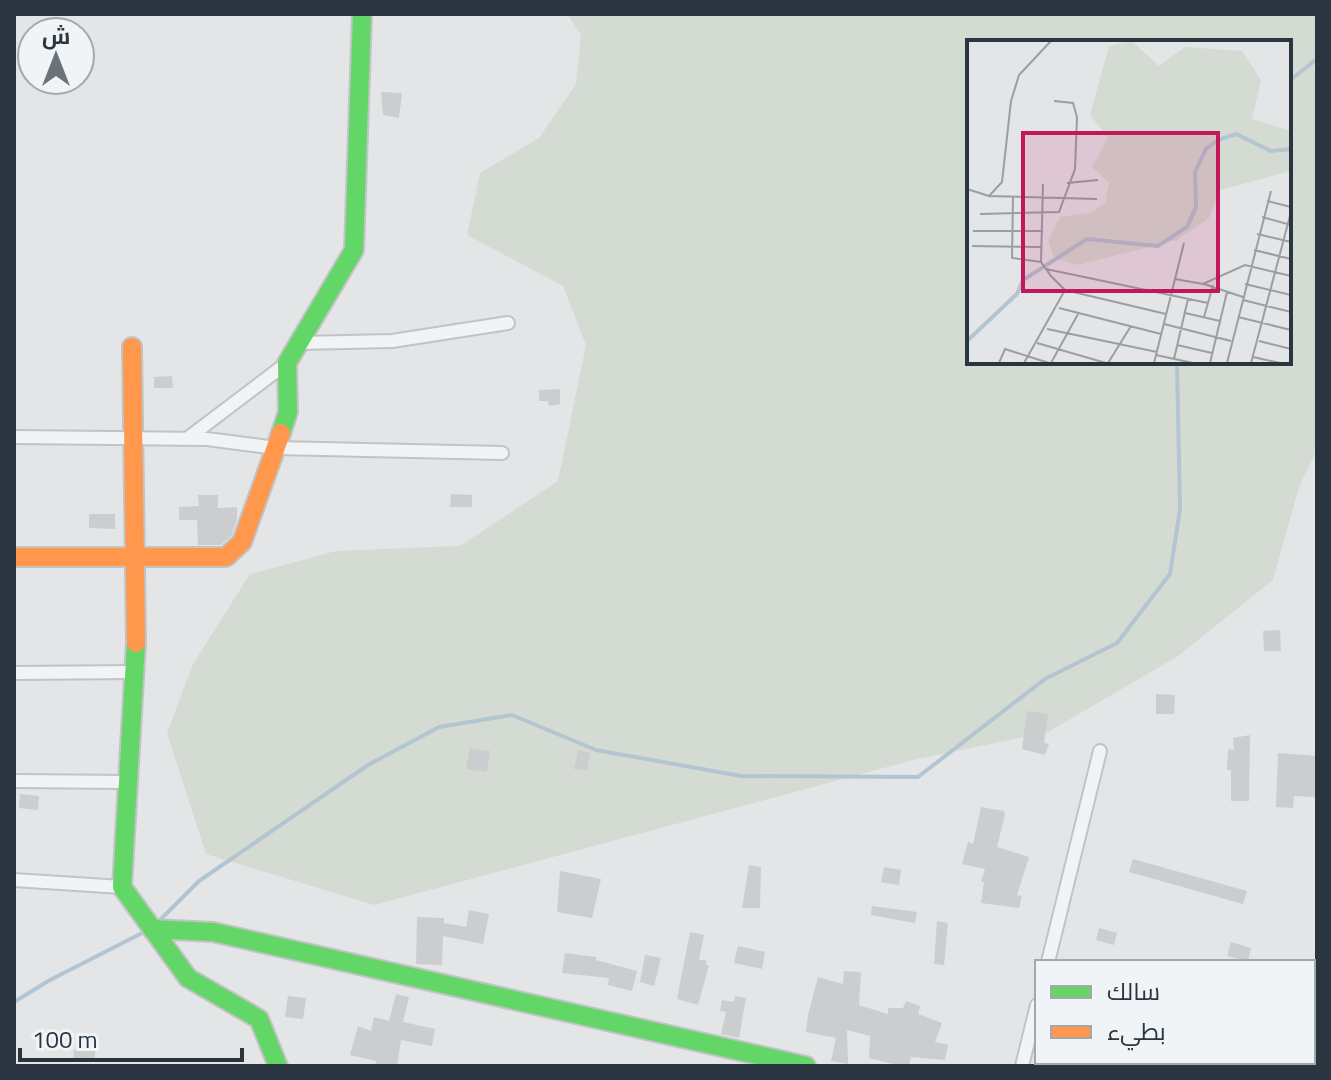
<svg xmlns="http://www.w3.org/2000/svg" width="1331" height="1080" font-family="'Titillium Web',Cairo,sans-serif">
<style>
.green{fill:#d4dbd3;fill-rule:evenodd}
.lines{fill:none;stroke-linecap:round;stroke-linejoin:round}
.stream{stroke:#b2c5d1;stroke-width:4}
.building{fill:#cbcdcf}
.street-casing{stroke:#c1c3c5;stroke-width:16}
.fast-casing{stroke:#c1c3c5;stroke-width:22}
.slow-casing{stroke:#c1c3c5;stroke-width:22}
.street{stroke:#f1f3f4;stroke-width:12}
.fast{stroke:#63d668;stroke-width:18}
.slow{stroke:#ff974d;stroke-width:18}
.inset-river{fill:none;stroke:#b2c5d1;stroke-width:4}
.inset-road{fill:none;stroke:#999fa4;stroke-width:2}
.view{fill:#c2185b;fill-opacity:0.15;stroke:#c2185b;stroke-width:4}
.inset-edge{fill:none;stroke:#2a3540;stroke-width:4}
</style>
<rect width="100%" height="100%" fill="#e3e5e7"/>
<path class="green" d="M567,14H1317V449L1299,487L1273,580L1178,656L1048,732L917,759L374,905L206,854L167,733L193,664L250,574L336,551L460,546L558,481L586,345L563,286L467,235L480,173L539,138L576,84L581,35ZM969,42H1289V362H969Z"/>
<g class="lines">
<g class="stream">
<path d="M1289,81L1317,59"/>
<path d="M158,922L199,881L368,765L439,727L512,715L596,750L741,776L918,777L1045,679L1117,643L1170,574L1180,509L1177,362"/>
<path d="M14,1002L50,980L148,930"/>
</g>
</g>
<g class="building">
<path d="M381,92L402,93L399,118L383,115Z"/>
<path d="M172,376L173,388H154V377Z"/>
<path d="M560,389V404L549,406L548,401H539V390Z"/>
<path d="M451,494L472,495V507H450Z"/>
<path d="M198,495H218V508L237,507V519L232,535L221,545H198L197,520H179V507L199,506Z"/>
<path d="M89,514H115V529L89,528Z"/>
<path d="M1280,630L1281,651H1264L1263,631Z"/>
<path d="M1156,694L1175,695L1174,714H1156Z"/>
<path d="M1027,711L1048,714L1044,743L1049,744L1045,755L1022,749Z"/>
<path d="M1250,735L1249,801H1231V770H1227L1228,749L1234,750L1233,738Z"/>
<path d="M470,748L490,751L487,772L466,769Z"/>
<path d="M578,750L590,753L587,771L574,769Z"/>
<path d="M1278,753L1317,756V797L1294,796L1293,808L1276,807Z"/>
<path d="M20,794L39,796L38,810L19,808Z"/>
<path d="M981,807L1004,811L1005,814L997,847L1029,857L1017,895L1022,896L1019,908L981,903L984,882H981L985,869L962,864L968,842L973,844Z"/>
<path d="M1133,859L1247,891L1243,904L1129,872Z"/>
<path d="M749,865L761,867L760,908H742Z"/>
<path d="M884,867L901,870L899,885L881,882Z"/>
<path d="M560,871L601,879L592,918L557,912Z"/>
<path d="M872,906L917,912L915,923L871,915Z"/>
<path d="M469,910L489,914L483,944L443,936L442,965L416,964L417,917L444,918V923L466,927Z"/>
<path d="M937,921L948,923L944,965L934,964Z"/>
<path d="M1099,928L1117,933L1114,945L1096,940Z"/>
<path d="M690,932L704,935L699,960H706V965H709L698,1005L677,999Z"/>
<path d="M1231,942L1251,948L1248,961L1227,956Z"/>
<path d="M738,946L765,952L762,969L734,963Z"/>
<path d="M565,953L596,957V960L637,971L632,991L608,985L609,978L562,973Z"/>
<path d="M645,955L661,958L654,986L640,982Z"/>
<path d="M844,971L861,972L859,1005L888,1014V1008H903L906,1001L920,1006L918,1014L942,1023L935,1042L948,1045L945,1060L911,1057L909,1066H902L869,1058L870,1036L847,1030L848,1064L831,1061L836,1038L806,1032L808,1015L818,977L843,984Z"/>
<path d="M396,994L409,997L403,1022L435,1029L432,1046L401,1040L397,1066H375L376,1061L350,1055L358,1026L371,1031L374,1017L389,1021Z"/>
<path d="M288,996L306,998L303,1019L285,1017Z"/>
<path d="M735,996L746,998L739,1038L721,1034L726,1012L720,1011L722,1000L734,1002Z"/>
<path d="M74,1049H95V1062L73,1061Z"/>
</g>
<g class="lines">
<defs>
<g id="street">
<path d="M299,343L392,341L508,323"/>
<path d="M14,437L207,439L276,448L502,453"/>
<path d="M188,438L287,363"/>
<path d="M14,673L136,672"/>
<path d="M14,781L127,782"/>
<path d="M14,880L122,887"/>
<path d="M1048,962L1100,751"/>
<path d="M1313,1000L1317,998"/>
<path d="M1310,1062L1317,1064"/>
<path d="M1022,1066L1037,1005"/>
<path d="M1290,1066L1291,1062"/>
</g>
<g id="fast">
<path d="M281,433L288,412L287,363L354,250L362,14"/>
<path d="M136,643L122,887L188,978L259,1019L278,1066"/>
<path d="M152,929L213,932L806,1066"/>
</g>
<g id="slow">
<path d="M132,347L136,643"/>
<path d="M14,557H226L242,542L281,433"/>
</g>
</defs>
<use href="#street" class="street-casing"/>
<use href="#fast" class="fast-casing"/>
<use href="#slow" class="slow-casing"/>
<use href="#street" class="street"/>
<use href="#fast" class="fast"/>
<use href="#slow" class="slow"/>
</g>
<g transform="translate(967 40)">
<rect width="324" height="324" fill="#e3e5e7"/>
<path d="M165,1L192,26L218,7L275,11L294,40L285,79L324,91V131L253,150L242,178L210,200L111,225L87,218L81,200L93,177L123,173L138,163L142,143L125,127L141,98L123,75L142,6Z" fill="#d4dbd3"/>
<path class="inset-river" d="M0,301L50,254L56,240L120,199L191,206L220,187L229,167L228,132L239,109L251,100L269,94L304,111L324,109"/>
<path class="inset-road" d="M100,143L131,140M76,144L74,222L84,236L98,250L199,274M0,149L22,156L35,142L44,61L52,35L84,1M22,156L130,159M46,157L45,218L74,222M300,161L324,167M13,174L92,172L108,129L110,77L106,63L87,61M295,177L324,185M6,191H76M290,194L324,202M5,206L74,207M287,210L324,219M79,229L241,263M208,239L236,244L278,225L324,236M237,244L276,257M278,244L324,255M276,260L324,272M92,268L194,294M218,273L253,281M237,277L246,245M271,277L324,290M197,284L264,301M80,289L190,312M292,301L324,309M70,303L139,323M210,305L245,313M189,315L226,323M286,317L313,323M207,319L221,259M32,323L38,309L82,323M57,323L98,250M84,323L111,274M141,323L164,286M187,323L217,203M243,323L260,252M260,323L304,151M284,323L324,172"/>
<path class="view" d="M56,93H251V251H56Z"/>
<rect width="324" height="324" class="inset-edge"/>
</g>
<rect width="1331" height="1080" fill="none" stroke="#2a3540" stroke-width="32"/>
<rect x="1035" y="960" width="280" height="104" fill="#f0f4f7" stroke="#a1a8ae" stroke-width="2"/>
<rect x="1051" y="986" width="40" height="12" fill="#63d668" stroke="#a1a8ae" stroke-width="2"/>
<text x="1107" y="1000" font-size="24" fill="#2a3540">سالك</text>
<rect x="1051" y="1026" width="40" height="12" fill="#ff974d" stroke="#a1a8ae" stroke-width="2"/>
<text x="1107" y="1040" font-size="24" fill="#2a3540">بطيء</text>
<g transform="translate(56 56)"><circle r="38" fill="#f0f4f7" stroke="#a1a8ae" stroke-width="2"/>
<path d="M0-6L14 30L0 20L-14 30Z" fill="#6b737a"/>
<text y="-12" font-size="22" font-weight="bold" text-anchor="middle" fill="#2a3540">ش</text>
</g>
<path d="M20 1048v12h222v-12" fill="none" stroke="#2a3540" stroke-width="4"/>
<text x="32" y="1048" font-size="24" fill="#2a3540" stroke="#f0f4f7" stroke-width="6" paint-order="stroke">100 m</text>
</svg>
